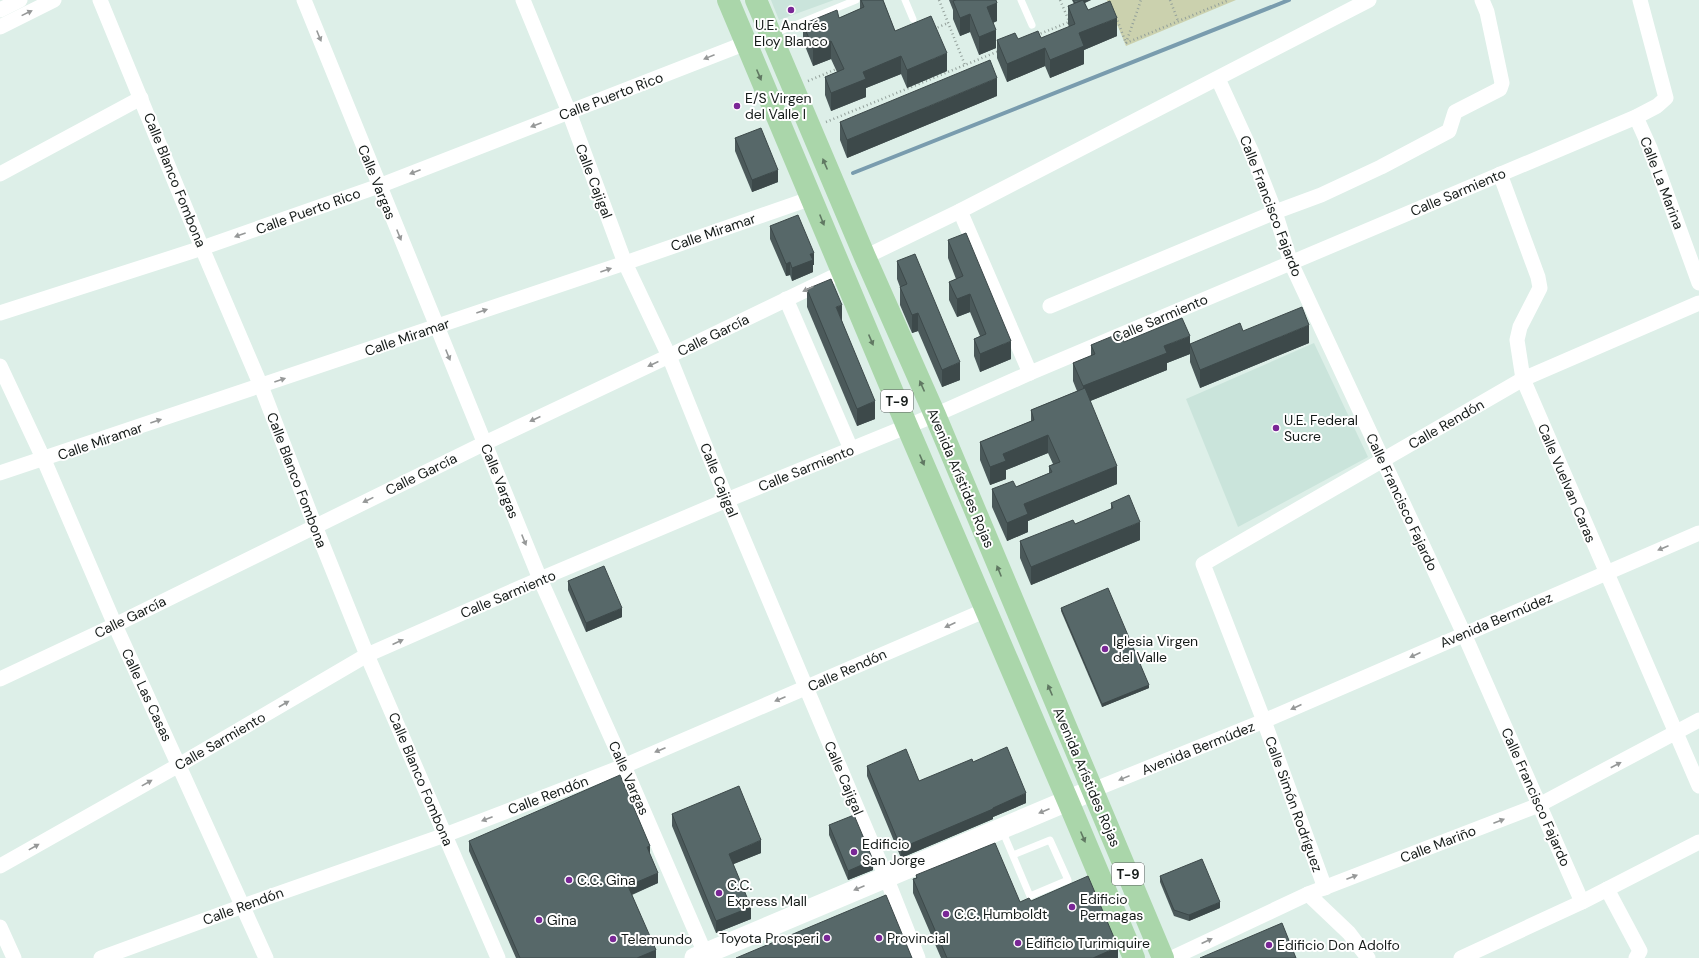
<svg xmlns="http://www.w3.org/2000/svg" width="1699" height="958" font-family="'DM Sans',sans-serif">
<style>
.built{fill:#cae4db}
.green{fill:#cbd1ae}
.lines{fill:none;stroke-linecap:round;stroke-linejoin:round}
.stream{stroke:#799cae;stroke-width:4}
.path{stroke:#929f9a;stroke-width:2.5;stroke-dasharray:1 3;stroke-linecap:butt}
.lane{stroke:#fff;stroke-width:7}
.street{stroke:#fff;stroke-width:15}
.secondary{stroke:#fff;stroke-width:21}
.primary{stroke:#aad6aa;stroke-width:22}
.wall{fill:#4b595a}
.shaded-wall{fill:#3d494a}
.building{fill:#576869;stroke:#3d494a}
.oneway{fill:#969898}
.oneway2{fill:#607862}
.poi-dot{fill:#7a2796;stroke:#fff;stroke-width:1.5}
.labels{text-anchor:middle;stroke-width:4;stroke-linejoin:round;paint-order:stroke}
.shield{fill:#fff;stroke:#5b5f5e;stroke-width:1}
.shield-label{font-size:13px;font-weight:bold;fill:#151b19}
.poi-label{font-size:14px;fill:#151b19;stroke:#fff;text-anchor:start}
.street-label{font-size:14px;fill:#151b19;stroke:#fff}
</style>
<rect width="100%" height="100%" fill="#ddefe8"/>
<g class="built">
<path d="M771,0H834L779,20Z"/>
<path d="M1314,343L1368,457L1238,527L1186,399Z"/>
</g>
<path class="green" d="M1107,0H1236L1126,46Z"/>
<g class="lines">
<path class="stream" d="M853,173L1289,0"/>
<g class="path">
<path d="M939,0L965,65"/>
<path d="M1060,0L1069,21"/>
<path d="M1170,0L1178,21"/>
<path d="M1116,17L1126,43"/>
<path d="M934,29L948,23"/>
<path d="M1037,35L1069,22"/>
<path d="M1126,43L1229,0"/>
<path d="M1126,43L1141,0"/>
<path d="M808,81L839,68"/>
<path d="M826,122L999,51"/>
</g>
<g class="lane">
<path d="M905,0L913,19"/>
<path d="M1021,0L1032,25"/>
<path d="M773,34L856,0"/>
<path d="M1002,830L1030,896L1068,880L1050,840L1013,855"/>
</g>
<g class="street">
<path d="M100,0L202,248L261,386L315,526L367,655L498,958"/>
<path d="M304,0L540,579L624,766L707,958"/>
<path d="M523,0L569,112L625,263L669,356L727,500L886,877L918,958"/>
<path d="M0,10L20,0"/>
<path d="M0,27L54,0"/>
<path d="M1218,79L1252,153L1275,212L1291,263L1464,634L1582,902"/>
<path d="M1636,117L1650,148L1699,283"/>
<path d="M0,174L141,98"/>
<path d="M1500,174L1538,277L1540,288L1520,327L1517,340L1523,379L1699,786"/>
<path d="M960,211L1030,373"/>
<path d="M865,257L960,211L1369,0"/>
<path d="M786,299L851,449"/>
<path d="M1050,306L1275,212L1321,195L1381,167L1449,131L1455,112L1500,89L1502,83L1487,12L1482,0"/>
<path d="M0,313L202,248L379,186L746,43"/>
<path d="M0,366L44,460L115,625L266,958"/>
<path d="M0,473L625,263L812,198"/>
<path d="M0,679L115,625L485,443L669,356L843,272"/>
<path d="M1093,790L1264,721L1699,533"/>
<path d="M0,866L179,765L367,655L540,579L727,500L935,415L1030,373L1636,117L1657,106L1666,98L1640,0"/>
<path d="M1325,888L1264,721L1203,564L1523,379L1699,303"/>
<path d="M1607,889L1640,951L1636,958"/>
<path d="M1308,894L1349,933L1368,958"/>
<path d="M0,927L14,958"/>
<path d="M101,958L243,906L445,835L624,766L986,610"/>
<path d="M1172,958L1308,894L1539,805L1699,720"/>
<path d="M1461,958L1582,902L1699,842"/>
</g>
<path class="secondary" d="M695,958L1093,790"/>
<g class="primary">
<path d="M728,0L907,426L1068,801L1134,958"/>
<path d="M756,0L865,257L935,415L1163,958"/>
</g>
</g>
<g class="wall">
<path d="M860,0H883L895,31L947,71L907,88L901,74L866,88V97L831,111L825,95V77L837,72L831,59L813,66L803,41V24L839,18L860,9Z"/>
<path d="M949,0H996L997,21L993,23L996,48L979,55L970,32L960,36L953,19V10Z"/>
<path d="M1072,0H1091L1085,3L1088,10L1117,36L1084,50V64L1050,78L1045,66L1007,82L997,58V40L1041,38L1069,27L1068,24V6L1074,4Z"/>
<path d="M997,96L847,158L840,140V122Z"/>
<path d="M735,138L778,182L752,192L735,151Z"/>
<path d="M770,226L814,265H813V272L792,281L790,275L786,276L770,239Z"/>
<path d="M948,240L1011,359L980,372L974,356V339L980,336L970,312L957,317L949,300V282L956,279L948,258Z"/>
<path d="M897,261L960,380L942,387L918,331L912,333L900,305V287L897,279Z"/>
<path d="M807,289L842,321L875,419L857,426L807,307Z"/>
<path d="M1243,331L1309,343L1200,388L1190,362V354L1167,363V370L1090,401L1117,484L1028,521V532L1007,541L992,507V489L1016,487L1049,473V466L1053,464L1048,453L1006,470V479L990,485L980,460V442L1031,421V410L1077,391L1073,381V363L1091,356V345L1124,342L1190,344Z"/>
<path d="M1111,503L1140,540L1031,585L1020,558V541L1075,524L1111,509Z"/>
<path d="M568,581L622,617L586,632L568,590Z"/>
<path d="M1061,608L1149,688L1102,707L1061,611Z"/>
<path d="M973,762L1026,803L993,817V819L901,858L867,776V766L919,781Z"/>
<path d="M672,814L761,853L733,864L751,919L716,933L672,826Z"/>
<path d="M829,825L873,870L848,880L829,835Z"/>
<path d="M469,841L650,855L658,883L632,895L656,958H516L469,851Z"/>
<path d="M916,875L1020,902L1031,901L1118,958H941L913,893V879L916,878Z"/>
<path d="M1160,876L1220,908L1189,921L1174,916L1160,882Z"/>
</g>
<g class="shaded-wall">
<path d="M1083,0H1091L1075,7Z"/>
<path d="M997,3V21L987,25V7Z"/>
<path d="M970,14V32L960,36V18Z"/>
<path d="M1117,18V36L1084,50V64L1050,78V60L1079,33Z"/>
<path d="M996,30V48L979,55V37Z"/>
<path d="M831,41V59L813,66V48Z"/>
<path d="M1045,48V66L1007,82V64Z"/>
<path d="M947,53V71L907,88V70Z"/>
<path d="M901,56V74L866,88V97L831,111V93L863,72Z"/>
<path d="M997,78V96L847,158V140Z"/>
<path d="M778,170V182L752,192V180Z"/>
<path d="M814,253V265H813V272L792,281V268L810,254Z"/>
<path d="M790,262V275L786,276V264Z"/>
<path d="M970,294V312L957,317V299Z"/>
<path d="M842,305V323L836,307Z"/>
<path d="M918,313V331L912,333V315Z"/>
<path d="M1309,325V343L1200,388V370Z"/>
<path d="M1190,336V354L1167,363V370L1083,404V386L1164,346Z"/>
<path d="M1011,341V359L980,372V354Z"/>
<path d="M960,362V380L942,387V370Z"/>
<path d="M875,401V419L857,426V409Z"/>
<path d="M1048,435V453L1006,470V479L990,485V467L1003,454Z"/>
<path d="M1117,466V484L1028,521V532L1007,541V523L1024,504Z"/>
<path d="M1140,522V540L1031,585V567Z"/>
<path d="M622,608V617L586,632V623Z"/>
<path d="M1149,685V688L1102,707V704Z"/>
<path d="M1026,793V803L993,817V819L901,858V848Z"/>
<path d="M761,840V853L729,866V854Z"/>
<path d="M650,846V856L647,847Z"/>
<path d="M873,860V870L848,880V871Z"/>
<path d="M658,873V883L628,896V886Z"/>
<path d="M1220,902V908L1189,921V915Z"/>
<path d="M751,907V919L716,933V921Z"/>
<path d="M1118,947V958H1093Z"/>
<path d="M656,950V958H637Z"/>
</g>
<g class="building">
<path d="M861,0H883L895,31L931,16L947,53L907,70L901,56L863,72L866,79L831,93L825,77L844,69L831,41L813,48L803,24L837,10L839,18L864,7Z"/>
<path d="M956,0H996L997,3L987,7L996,30L979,37L970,14L960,18L953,1Z"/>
<path d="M1073,0H1083L1075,3Z"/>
<path d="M1083,0L1088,10L1110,1L1117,18L1079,33L1084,46L1050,60L1045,48L1007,64L997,40L1015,33L1018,39L1038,31L1041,38L1075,24L1068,6Z"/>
<path d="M990,60L997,78L847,140L840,122Z"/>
<path d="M761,128L778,170L752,180L735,138Z"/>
<path d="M798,215L814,253L810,254L813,260L792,268L790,262L786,264L770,226Z"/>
<path d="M966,233L1011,341L980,354L974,339L986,334L970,294L957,299L949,282L963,276L948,240Z"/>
<path d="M915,254L960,362L942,370L918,313L912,315L900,287L907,284L897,261Z"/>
<path d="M831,279L842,305L836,307L875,401L857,409L807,289Z"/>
<path d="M1302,307L1309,325L1200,370L1190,344L1240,323L1243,331Z"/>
<path d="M1182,318L1190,336L1164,346L1167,353L1083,386L1073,363L1095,354L1091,345L1120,333L1124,342Z"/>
<path d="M1085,388L1117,466L1024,504L1028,514L1007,523L992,489L1013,481L1016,487L1052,472L1049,466L1060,462L1048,435L1003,454L1006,461L990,467L980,442L1034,420L1031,410Z"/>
<path d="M1129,495L1140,522L1031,567L1020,541L1073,520L1075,524L1113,508L1111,503Z"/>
<path d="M604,566L622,608L586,623L568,581Z"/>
<path d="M1108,588L1149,685L1102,704L1061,608Z"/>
<path d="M1007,747L1026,793L993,808V809L901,848L867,766L906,749L919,781L972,759L973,762Z"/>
<path d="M620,775L650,846L647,847L658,873L628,886L656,950L637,958H520L469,841Z"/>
<path d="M739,786L761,840L729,854L751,907L716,921L672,814Z"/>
<path d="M854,815L873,860L848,871L829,825Z"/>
<path d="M995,843L1020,902L1029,898L1031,901L1088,876L1118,947L1093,958H947L913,879L917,878L916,875Z"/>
<path d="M1202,859L1220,902L1189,915L1174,910L1160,876Z"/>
<path d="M886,895L912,958H736Z"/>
<path d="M1282,923L1296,958H1200Z"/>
</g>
<defs><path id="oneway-solid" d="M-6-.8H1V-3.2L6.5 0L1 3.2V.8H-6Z"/></defs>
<g class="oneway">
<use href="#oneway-solid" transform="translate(27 13) rotate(-26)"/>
<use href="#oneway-solid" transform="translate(319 36) rotate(68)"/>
<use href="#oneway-solid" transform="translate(709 57) rotate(158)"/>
<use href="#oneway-solid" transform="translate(536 125) rotate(159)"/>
<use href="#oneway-solid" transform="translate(415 172) rotate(159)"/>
<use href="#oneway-solid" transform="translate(240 235) rotate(160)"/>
<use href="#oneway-solid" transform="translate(399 235) rotate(68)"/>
<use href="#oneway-solid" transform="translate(606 270) rotate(-19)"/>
<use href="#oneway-solid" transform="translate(808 289) rotate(154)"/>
<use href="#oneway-solid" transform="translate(482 311) rotate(-19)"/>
<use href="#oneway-solid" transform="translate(448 355) rotate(68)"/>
<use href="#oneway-solid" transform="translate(653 364) rotate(155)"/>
<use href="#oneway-solid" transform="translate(280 380) rotate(-19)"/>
<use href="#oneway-solid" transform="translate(535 419) rotate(155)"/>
<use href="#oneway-solid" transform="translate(156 421) rotate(-19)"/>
<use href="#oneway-solid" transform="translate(368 500) rotate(154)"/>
<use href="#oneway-solid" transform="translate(524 540) rotate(68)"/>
<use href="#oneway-solid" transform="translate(1663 548) rotate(157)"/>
<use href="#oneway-solid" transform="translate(950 625) rotate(156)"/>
<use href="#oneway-solid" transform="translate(398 642) rotate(-24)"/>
<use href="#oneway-solid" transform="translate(1415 655) rotate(156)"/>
<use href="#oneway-solid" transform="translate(780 699) rotate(157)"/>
<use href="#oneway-solid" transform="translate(284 704) rotate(-30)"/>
<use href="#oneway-solid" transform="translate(1296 707) rotate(156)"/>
<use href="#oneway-solid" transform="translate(660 750) rotate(157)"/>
<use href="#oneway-solid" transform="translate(1616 765) rotate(-28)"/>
<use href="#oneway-solid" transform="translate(1124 778) rotate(158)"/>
<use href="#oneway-solid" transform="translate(147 783) rotate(-29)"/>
<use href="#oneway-solid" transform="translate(1044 811) rotate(157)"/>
<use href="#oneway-solid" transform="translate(487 819) rotate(159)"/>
<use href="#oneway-solid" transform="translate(1499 821) rotate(-21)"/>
<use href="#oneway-solid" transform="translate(34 847) rotate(-29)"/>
<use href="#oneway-solid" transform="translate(1352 877) rotate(-21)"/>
<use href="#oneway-solid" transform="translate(859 888) rotate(157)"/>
<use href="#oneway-solid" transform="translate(1207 941) rotate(-25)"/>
</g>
<g class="oneway2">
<use href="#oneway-solid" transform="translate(759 75) rotate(67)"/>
<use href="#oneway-solid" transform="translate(825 164) rotate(-113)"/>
<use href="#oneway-solid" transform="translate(822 220) rotate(68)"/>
<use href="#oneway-solid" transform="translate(871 340) rotate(67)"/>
<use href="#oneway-solid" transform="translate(922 386) rotate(-114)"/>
<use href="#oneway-solid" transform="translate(922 460) rotate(67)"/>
<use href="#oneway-solid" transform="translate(999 571) rotate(-112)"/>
<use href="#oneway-solid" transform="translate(1050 690) rotate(-113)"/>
<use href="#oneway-solid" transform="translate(1083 837) rotate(67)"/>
</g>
<g class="poi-dot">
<circle cx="791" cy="10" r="4"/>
<circle cx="737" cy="106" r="4"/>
<circle cx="1276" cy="428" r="4"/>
<circle cx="1105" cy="649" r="4"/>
<circle cx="854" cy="852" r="4"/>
<circle cx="569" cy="880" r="4"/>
<circle cx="719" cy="893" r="4"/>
<circle cx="1072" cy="907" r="4"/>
<circle cx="946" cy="914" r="4"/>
<circle cx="539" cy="920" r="4"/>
<circle cx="827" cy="938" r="4"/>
<circle cx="879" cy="938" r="4"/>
<circle cx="613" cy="939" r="4"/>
<circle cx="1018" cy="943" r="4"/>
<circle cx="1269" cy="945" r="4"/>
</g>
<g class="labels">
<g class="shield">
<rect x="881" y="390" width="32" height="22" rx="3"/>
<rect x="1112" y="863" width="32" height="22" rx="3"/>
</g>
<g class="shield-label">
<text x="897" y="406">T-9</text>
<text x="1128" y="879">T-9</text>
</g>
<g class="poi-label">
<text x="791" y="30" text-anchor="middle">U.E. Andrés<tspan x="791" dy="16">Eloy Blanco</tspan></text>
<text x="745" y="103">E/S Virgen<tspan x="745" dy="16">del Valle I</tspan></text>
<text x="1284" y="425">U.E. Federal<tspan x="1284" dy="16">Sucre</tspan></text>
<text x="1113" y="646">Iglesia Virgen<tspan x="1113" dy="16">del Valle</tspan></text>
<text x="862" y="849">Edificio<tspan x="862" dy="16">San Jorge</tspan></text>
<text x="577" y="885">C.C. Gina</text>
<text x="727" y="890">C.C.<tspan x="727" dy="16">Express Mall</tspan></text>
<text x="1080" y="904">Edificio<tspan x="1080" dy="16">Permagas</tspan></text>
<text x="954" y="919">C.C. Humboldt</text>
<text x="547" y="925">Gina</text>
<text x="819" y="943" text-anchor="end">Toyota Prosperi</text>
<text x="887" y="943">Provincial</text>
<text x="621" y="944">Telemundo</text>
<text x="1026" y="948">Edificio Turimiquire</text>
<text x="1277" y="950">Edificio Don Adolfo</text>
</g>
<g class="street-label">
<text transform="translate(611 96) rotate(-21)" y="5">Calle Puerto Rico</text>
<text transform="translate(175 180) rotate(68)" y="5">Calle Blanco Fombona</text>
<text transform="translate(594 181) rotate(69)" y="5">Calle Cajigal</text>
<text transform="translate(377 182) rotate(68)" y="5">Calle Vargas</text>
<text transform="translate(1662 183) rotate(69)" y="5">Calle La Marina</text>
<text transform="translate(1458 192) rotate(-23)" y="5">Calle Sarmiento</text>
<text transform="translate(1271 206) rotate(69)" y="5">Calle Francisco Fajardo</text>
<text transform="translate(308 211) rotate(-20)" y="5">Calle Puerto Rico</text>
<text transform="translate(713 232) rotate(-19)" y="5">Calle Miramar</text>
<text transform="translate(1160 318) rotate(-23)" y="5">Calle Sarmiento</text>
<text transform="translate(713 335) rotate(-26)" y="5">Calle García</text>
<text transform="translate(407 337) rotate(-19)" y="5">Calle Miramar</text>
<text transform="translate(1446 424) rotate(-30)" y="5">Calle Rendón</text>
<text transform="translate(100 441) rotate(-19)" y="5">Calle Miramar</text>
<text transform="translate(806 468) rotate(-22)" y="5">Calle Sarmiento</text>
<text transform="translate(421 474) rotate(-26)" y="5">Calle García</text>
<text transform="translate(961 478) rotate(67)" y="5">Avenida Arístides Rojas</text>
<text transform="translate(297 480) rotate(69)" y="5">Calle Blanco Fombona</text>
<text transform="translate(719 480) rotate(68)" y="5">Calle Cajigal</text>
<text transform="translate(500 481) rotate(68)" y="5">Calle Vargas</text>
<text transform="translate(1567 483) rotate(67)" y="5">Calle Vuelvan Caras</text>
<text transform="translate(1402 502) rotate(65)" y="5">Calle Francisco Fajardo</text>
<text transform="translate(508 594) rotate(-23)" y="5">Calle Sarmiento</text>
<text transform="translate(130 617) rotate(-26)" y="5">Calle García</text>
<text transform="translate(1496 620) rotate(-23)" y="5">Avenida Bermúdez</text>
<text transform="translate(847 670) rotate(-24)" y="5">Calle Rendón</text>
<text transform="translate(147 695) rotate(65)" y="5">Calle Las Casas</text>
<text transform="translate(220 741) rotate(-30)" y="5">Calle Sarmiento</text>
<text transform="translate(1198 748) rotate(-22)" y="5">Avenida Bermúdez</text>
<text transform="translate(1087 777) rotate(67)" y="5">Avenida Arístides Rojas</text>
<text transform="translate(629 778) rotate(66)" y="5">Calle Vargas</text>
<text transform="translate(844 778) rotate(67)" y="5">Calle Cajigal</text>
<text transform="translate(421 779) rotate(67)" y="5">Calle Blanco Fombona</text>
<text transform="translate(548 795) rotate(-21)" y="5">Calle Rendón</text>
<text transform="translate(1536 797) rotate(66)" y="5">Calle Francisco Fajardo</text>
<text transform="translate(1294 804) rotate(70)" y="5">Calle Simón Rodríguez</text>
<text transform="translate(1438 844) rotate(-21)" y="5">Calle Mariño</text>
<text transform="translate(243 906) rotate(-20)" y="5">Calle Rendón</text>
</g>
</g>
</svg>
